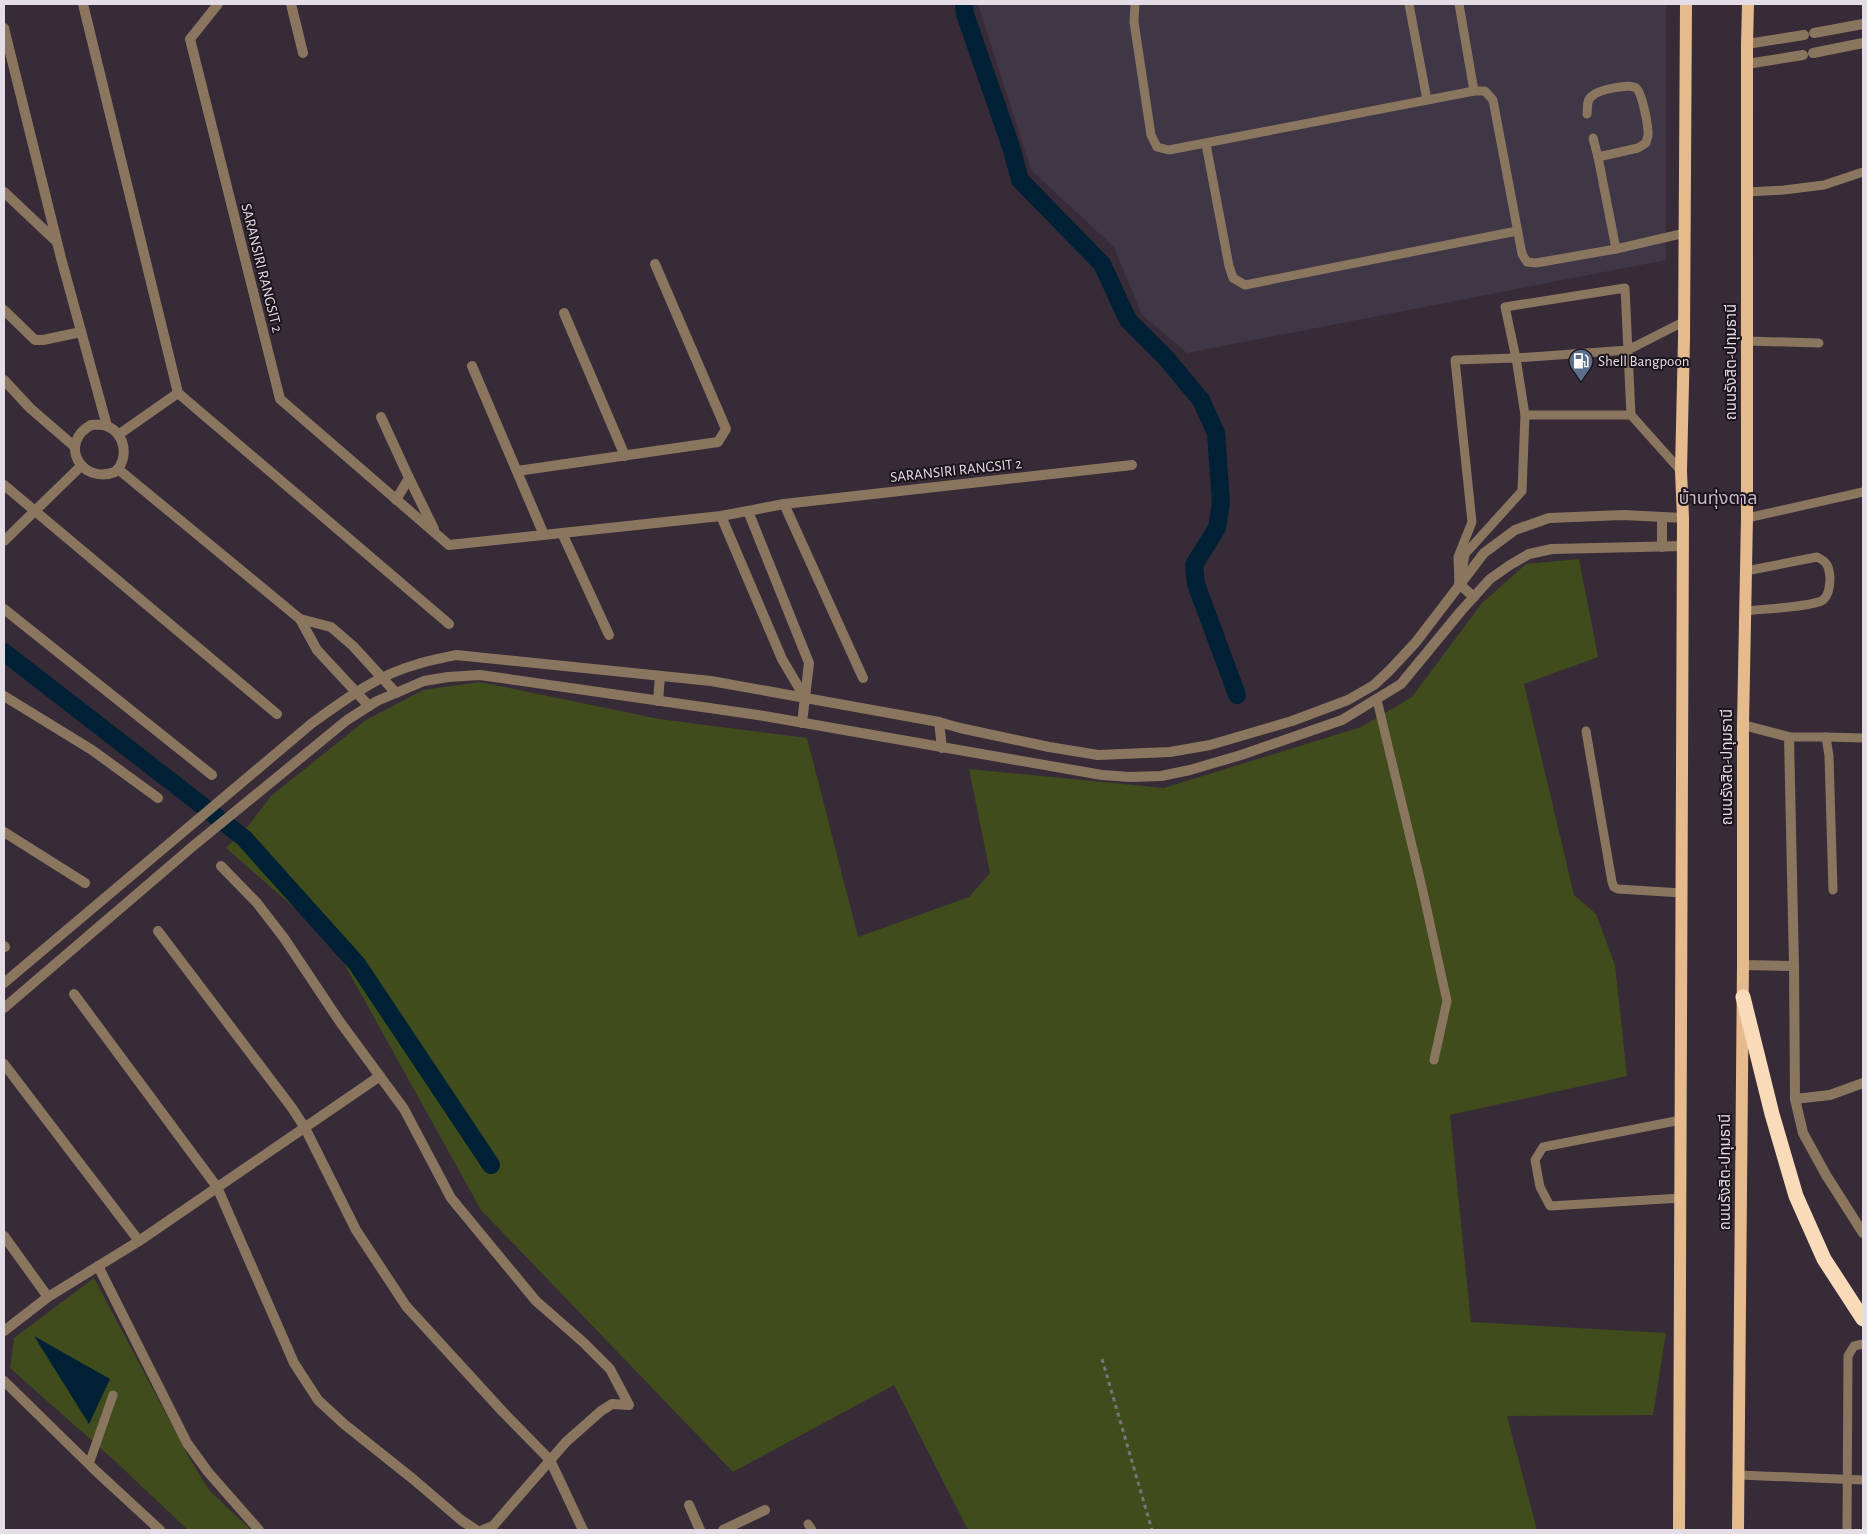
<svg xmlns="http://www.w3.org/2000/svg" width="1867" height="1534" font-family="'Alegreya Sans','Noto Sans Thai',sans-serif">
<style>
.industrial{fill:#3f3646}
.green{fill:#404c1c}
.water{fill:#002035}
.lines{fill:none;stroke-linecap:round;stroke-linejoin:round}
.canal{stroke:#002035;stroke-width:18}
.path{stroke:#7c727c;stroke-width:3;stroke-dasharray:4 4;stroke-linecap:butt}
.lane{stroke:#8a755f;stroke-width:9}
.street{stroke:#8a755f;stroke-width:10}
.primary{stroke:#e5ba8c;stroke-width:12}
.highway{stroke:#f9dab9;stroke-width:15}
.labels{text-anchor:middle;stroke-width:4;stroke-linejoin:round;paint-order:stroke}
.street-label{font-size:15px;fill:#e5dde5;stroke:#1b151b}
.poi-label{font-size:15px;fill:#e5dde5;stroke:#1b151b;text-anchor:start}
.quarter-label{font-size:18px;fill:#c7b8c8;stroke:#1b151b}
</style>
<rect width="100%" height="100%" fill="#372b37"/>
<path class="industrial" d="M978,4H1666V260L1187,353L1142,315L1114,247L1031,170Z"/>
<g class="green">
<path d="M1579,559L1598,657L1524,684L1574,895L1596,914L1615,965L1627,1076L1450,1115L1471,1322L1666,1333L1653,1415L1507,1416L1537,1530H968L894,1385L733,1472L481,1210L331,940L226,848L248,826L271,796L366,720L423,690L480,682L659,719L807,738L858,937L969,897L990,873L969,769L1164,788L1361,727L1412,697L1482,603L1526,564Z"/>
<path d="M94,1278L191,1461L209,1490L251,1530H188L116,1462L10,1368L14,1338Z"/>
</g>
<path class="water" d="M34,1336L110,1379L89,1424Z"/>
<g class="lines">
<g class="canal">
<path d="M964,4L965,14L1011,147L1020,180L1102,264L1128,320L1166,358L1201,400L1216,433L1221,503L1217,528L1194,565L1196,584L1237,695"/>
<path d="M4,652L244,838L357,964L491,1165"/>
</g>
<path class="path" d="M1102,1359L1152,1530"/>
<g class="lane">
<path d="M1135,4L1134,22L1151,135L1157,147L1169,150L1474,91H1485L1493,100L1522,254L1527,262L1536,263L1616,249L1685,233"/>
<path d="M1409,4L1427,100"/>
<path d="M1459,4L1474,91"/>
<path d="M1587,114C1588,107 1586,100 1592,96C1598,90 1630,83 1636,88C1642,92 1649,128 1648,136C1647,139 1646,141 1646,143L1638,148L1598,157L1616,249"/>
<path d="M1593,138L1598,157"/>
<path d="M1206,144L1229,266L1233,278L1245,285L1517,231"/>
<path d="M1747,192L1784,190L1824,185L1863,172"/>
<path d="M1747,341L1819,343"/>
<path d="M1631,415L1625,288L1505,307L1516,358L1628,350L1685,321"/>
<path d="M1747,518L1863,492"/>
<path d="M1462,572L1465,554L1522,491L1525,415"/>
<path d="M1459,584L1458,557L1472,522L1455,360L1516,358L1525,415H1631L1681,471"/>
<path d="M1745,611C1761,609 1813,607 1823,600C1829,595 1830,586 1830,578C1829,567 1828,562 1817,557L1746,571"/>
<path d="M1377,700L1422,887L1447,1001L1434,1060"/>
<path d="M1586,731L1612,882L1614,887L1618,889L1682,893"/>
<path d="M1789,737H1826L1829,756L1833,890"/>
<path d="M1826,737L1863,738"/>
<path d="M1681,1198L1550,1206L1540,1187L1535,1160L1543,1147L1681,1120"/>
<path d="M89,1464L113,1395"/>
<path d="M1739,1475L1863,1480"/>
<path d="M808,1524L812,1530"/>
<path d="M1847,1530L1848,1356L1854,1346L1863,1344"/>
</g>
<g class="street">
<path d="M83,4L178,393L449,624"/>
<path d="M218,4L190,39L280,399L449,545L721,516L784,504L1132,465"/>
<path d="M291,4L303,53"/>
<path d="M4,28L61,258L107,426"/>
<path d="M1814,33L1863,24"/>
<path d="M1747,44L1804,35"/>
<path d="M1813,53L1863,43"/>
<path d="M1747,64L1803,55"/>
<path d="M4,192L56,241"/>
<path d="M4,310L35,340H43L81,332"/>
<path d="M564,313L625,456"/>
<path d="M472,366L544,535"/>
<path d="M4,380L30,408L75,447"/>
<path d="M381,417L409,478L396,500"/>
<path d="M91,425C97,425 102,424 107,426C126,434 129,459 115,472C81,485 58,443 91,425Z"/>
<path d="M118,435L178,393"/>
<path d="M118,469L300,619"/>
<path d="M517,471L718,442L726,429L655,264"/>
<path d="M409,478L434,529"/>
<path d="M4,485L277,714"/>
<path d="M784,504L863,678"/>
<path d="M748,511L809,663L802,723"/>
<path d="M721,516L782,659L805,698"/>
<path d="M1662,517V547"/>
<path d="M562,533L609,635"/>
<path d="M4,541L81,466"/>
<path d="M1459,584L1474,597"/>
<path d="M4,609L212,775"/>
<path d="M4,696L92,750L158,798"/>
<path d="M658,701L660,676"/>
<path d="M369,706L317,650L300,619L331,627L353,646L396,693"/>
<path d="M939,722L942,748"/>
<path d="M1743,725L1789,737L1794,966L1795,1099L1803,1133L1826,1175L1863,1233"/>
<path d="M4,832L85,883"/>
<path d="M221,866L257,903L284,938L340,1022L404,1109L451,1198L536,1301L583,1342L610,1369L629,1405L612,1404L601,1411L566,1442L493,1526L483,1530"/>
<path d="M158,931L292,1108L305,1128L356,1230L406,1306L503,1412L550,1460L583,1530"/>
<path d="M4,946L5,947"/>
<path d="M1743,965L1794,966"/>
<path d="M4,983L311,724C344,700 377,675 418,664C430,660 443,658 456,655L711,681L939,722L960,728L1049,747L1098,755L1170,752L1210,745L1292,721L1348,700L1374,685L1390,670L1416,642L1484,553L1515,530L1549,518L1623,515L1683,518"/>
<path d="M74,994L217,1187L294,1363L318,1400L344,1424L413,1479L461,1520L476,1530"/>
<path d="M4,1008L192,847L347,720L377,701L424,681L448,677L480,675L758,715L1102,775L1130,777L1161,776L1190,770L1241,755L1342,720L1401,684L1461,611L1490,579L1510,565L1529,554L1552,549L1683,546"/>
<path d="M4,1064L139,1241"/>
<path d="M1795,1099L1830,1095L1863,1083"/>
<path d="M4,1236L48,1297"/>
<path d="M98,1266L187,1443L208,1472L259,1530"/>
<path d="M4,1331L48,1297L139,1241L380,1076"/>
<path d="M4,1381L97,1472L160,1530"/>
<path d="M689,1505L700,1530"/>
<path d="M723,1530L765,1510"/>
</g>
<g class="primary">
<path d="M1679,1530L1683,518L1681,471L1684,339L1686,4"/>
<path d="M1738,1530L1743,965V725L1747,518V44L1748,4"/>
</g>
<path class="highway" d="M1743,997L1772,1114L1796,1196L1824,1259L1863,1319"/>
</g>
<defs>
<symbol id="fuel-pin" viewBox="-11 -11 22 30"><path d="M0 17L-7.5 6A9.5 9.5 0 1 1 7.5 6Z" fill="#5c6f8a" stroke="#1b151b"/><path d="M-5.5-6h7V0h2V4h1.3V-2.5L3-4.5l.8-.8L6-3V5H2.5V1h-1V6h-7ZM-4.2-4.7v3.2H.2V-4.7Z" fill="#fff"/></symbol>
</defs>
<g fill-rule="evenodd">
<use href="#fuel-pin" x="1567" y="347" width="28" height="38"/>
</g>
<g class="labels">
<g class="street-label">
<text transform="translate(262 268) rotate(76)" y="5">SARANSIRI RANGSIT 2</text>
<text transform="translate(1731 362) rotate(-90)" y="5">ถนนรังสิต-ปทุมธานี</text>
<text transform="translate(956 470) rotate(-6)" y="5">SARANSIRI RANGSIT 2</text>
<text transform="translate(1727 767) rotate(-90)" y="5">ถนนรังสิต-ปทุมธานี</text>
<text transform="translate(1725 1172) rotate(-90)" y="5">ถนนรังสิต-ปทุมธานี</text>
</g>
<g class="poi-label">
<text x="1598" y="366">Shell Bangpoon</text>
</g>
<g class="quarter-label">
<text x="1718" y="504">บ้านทุ่งตาล</text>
</g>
</g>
<rect width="1867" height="1534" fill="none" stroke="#e5dde5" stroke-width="10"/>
</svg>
